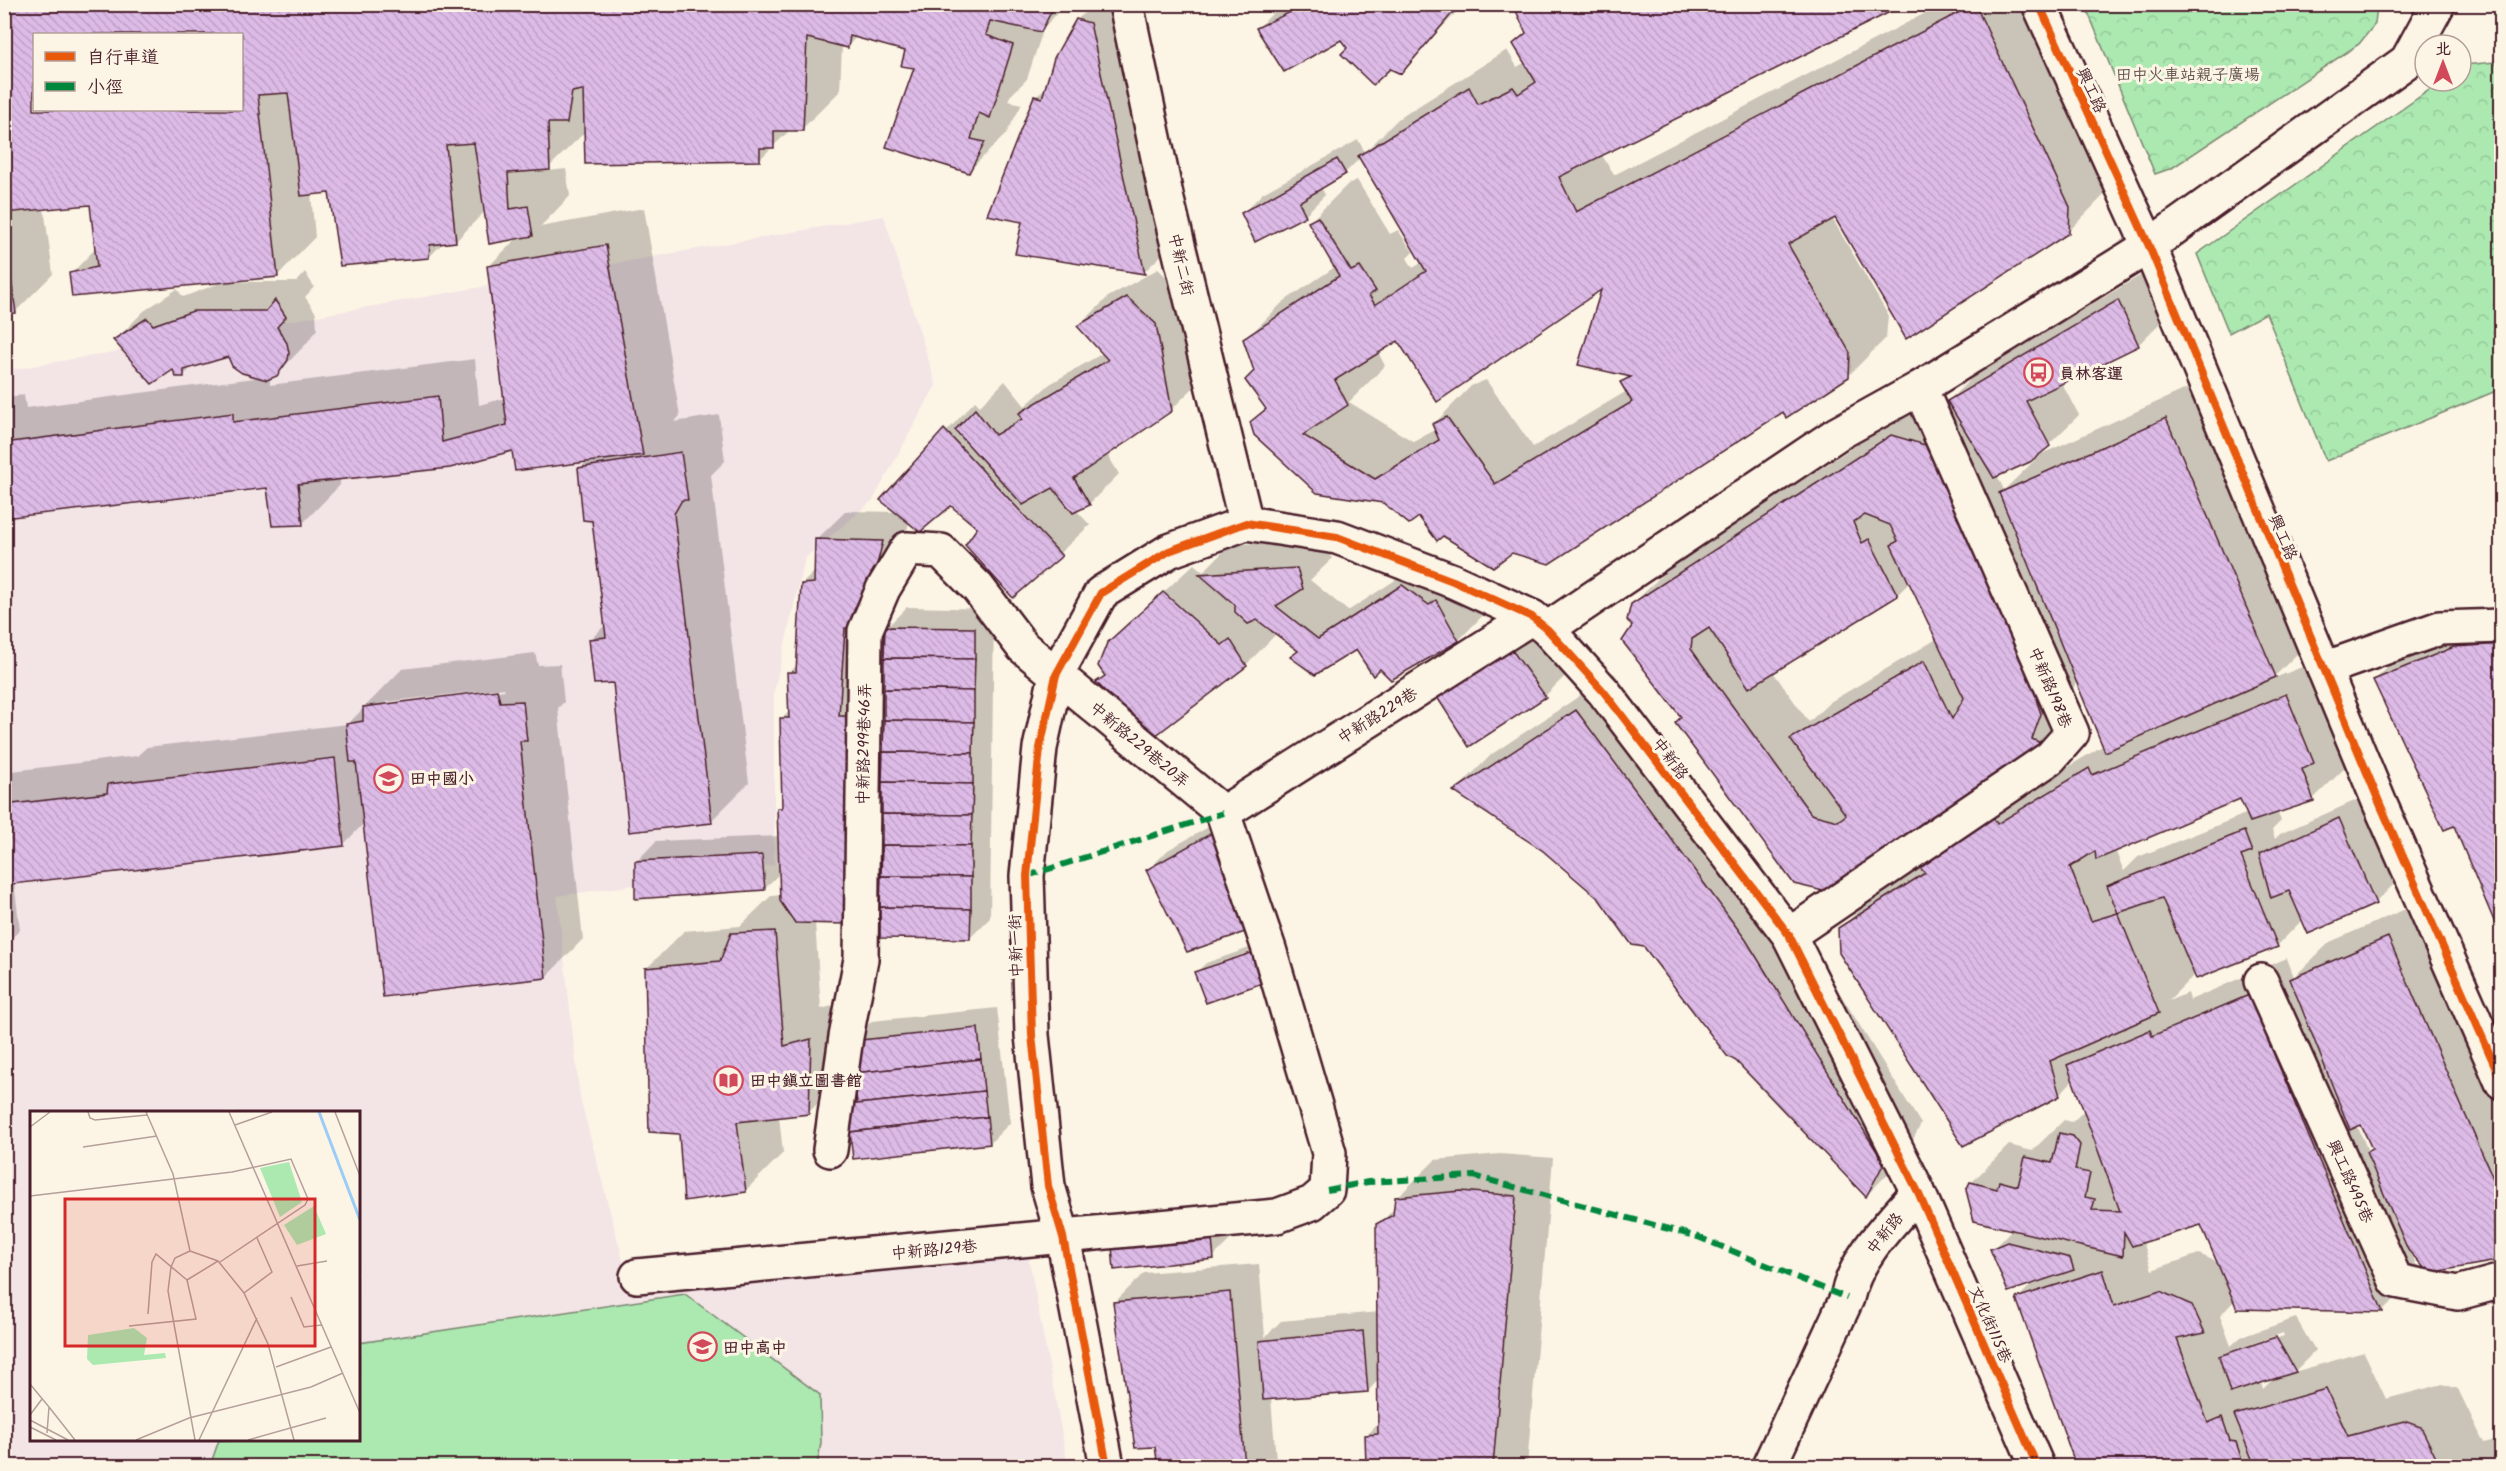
<svg xmlns="http://www.w3.org/2000/svg" width="2506" height="1471" font-family="Kalam,'LXGW WenKai TC',sans-serif">
<style>
.built{fill:#f3e4e6;fill-rule:evenodd}
.green{fill:#abe9b1;stroke:#7a846e;stroke-width:1.5}
.park{fill:url(#park-crowns);stroke:#7a846e;stroke-width:1.5}
.shadow{fill:#0003;fill-rule:evenodd}
.building{fill:url(#building-back-hatch);stroke:#4a1f2b;stroke-width:1.5;fill-rule:evenodd}
.lines{fill:none;stroke-linecap:round;stroke-linejoin:round}
.minor-casing{stroke:#4a1f2b;stroke-width:38}
.minor{stroke:#fcf5e5;stroke-width:33}
.quiet{stroke:#00873e;stroke-width:6;stroke-dasharray:12 6;stroke-linecap:butt}
.cycleway-casing{stroke:#fcf5e5;stroke-width:11}
.cycleway{stroke:#e8590c;stroke-width:8}
.labels{text-anchor:middle;stroke-width:6;stroke-linejoin:round;paint-order:stroke}
.park-label{font-size:16px;fill:#62524c;stroke:#fcf5e5}
.street-label{font-size:16px;fill:#4a1f2b;stroke:#fcf5e5}
.poi-label{font-size:16px;font-weight:bold;fill:#4a1f2b;stroke:#fcf5e5;text-anchor:start}
.inset-river{fill:none;stroke:#9bcbf7;stroke-width:3}
.inset-road{fill:none;stroke:#b59f9b;stroke-width:1.5}
.view{fill:#d62828;fill-opacity:0.15;stroke:#d62828;stroke-width:3}
.inset-edge{fill:none;stroke:#4a1f2b;stroke-width:3}
</style>
<defs>
<pattern id="park-crowns" width="20" height="18" patternUnits="userSpaceOnUse" patternTransform="scale(1.5)"><rect width="20" height="18" fill="#abe9b1"/><path d="M2 6a3 3 0 1 1 6 0M12 15a3 3 0 1 1 6 0" fill="none" stroke="#95c798"/></pattern>
<pattern id="building-back-hatch" width="6" height="6" patternUnits="userSpaceOnUse" patternTransform="scale(1.5)"><rect width="6" height="6" fill="#ddbbe7"/><path d="M-1 5l2 2M0 0l6 6M5-1l2 2" fill="none" stroke="#bfa0c6"/></pattern>
</defs>
<rect width="100%" height="100%" fill="#fcf5e5"/>
<filter id="ink" filterUnits="userSpaceOnUse"><feTurbulence type="fractalNoise" baseFrequency=".0167" numOctaves="2"/><feDisplacementMap in="SourceGraphic" scale="12" xChannelSelector="R" yChannelSelector="G"/><feConvolveMatrix kernelMatrix="1 2 1 2 8 2 1 2 1" color-interpolation-filters="sRGB"/></filter>
<g filter="url(#ink)">
<path class="built" d="M884,216L936,385L873,500L805,558L774,691V865L557,896L580,1098L631,1291L1026,1245L1068,1466H5V371ZM32,1112H358V1440H32Z"/>
<path class="green" d="M685,1294L820,1395L821,1443L817,1466H210L219,1440H358L359,1343Z"/>
<g class="park">
<path d="M2085,5H2377L2375,24L2359,44L2172,168L2155,174Z"/>
<path d="M2495,62L2502,72L2501,389L2326,461L2266,313L2229,333L2197,254L2442,81H2461V67L2464,65Z"/>
</g>
<g class="shadow">
<path d="M4,4H1066L1044,27L1027,79L1010,96L1008,101L1022,104L1006,134L968,172L907,50L857,36L848,46L842,45L840,91L802,129L790,130L760,159L586,131L548,168V171L566,169L570,196L540,227L644,208L680,416L674,422L719,415L725,461L711,475L749,783L711,821L614,681L590,640L606,624L593,520L580,469L588,460L513,450L340,478V485L303,523L269,486L7,516L8,527L4,531V397L24,395L26,408L262,377L229,355L193,366L184,375L115,340L144,311L177,289L183,297L223,282L71,274L96,248L91,203L44,208L53,274L15,312L4,313ZM34,34H242V110H34ZM330,191L429,257L444,242L456,241L485,211L518,237L488,267L505,398L479,405L475,359L270,385V377L276,375L306,344L317,329L316,313L305,297L314,287L305,272L296,282H235V279L278,275L315,237L311,194Z"/>
<path d="M1093,4H1122L1174,243L1144,272L1024,221L1036,97L1048,85L1077,20Z"/>
<path d="M1282,4H1464L1400,72L1341,38L1258,28Z"/>
<path d="M1943,4H2031L2108,169L2106,193L2068,232L1836,216L1832,218L1888,315L1886,338L1848,376L1783,410L1419,515L1384,501L1252,423L1267,408L1245,340L1283,302L1335,267L1310,222L1348,184L1357,180L1390,234L1398,230L1413,252L1407,258L1413,268L1423,262L1361,157L1345,173L1321,187L1325,195L1305,215L1243,213L1263,193L1358,140L1365,152L1398,119L1507,50L1517,67L1526,62L1527,32L1614,175ZM1603,286L1629,375L1622,382L1627,391L1533,447L1486,380L1471,386L1434,424L1436,429L1414,442L1349,402L1385,366L1378,352L1399,339Z"/>
<path d="M1158,269L1185,295L1201,380L1171,410L1107,454L1119,474L1089,504L1076,510L1090,525L1013,596L979,528L951,504L909,522L815,922L821,1009L848,1002L846,1075L808,1113L779,1116L783,1153L745,1191L681,1133L646,969L684,931L740,926L771,896L782,895L781,872L764,889L636,862L656,841L780,836L779,809L784,803L782,718L790,711L789,673L798,664L802,584L815,571L816,540L846,511L897,512L883,500L975,401L980,406L1005,381L1025,406L1050,384L1103,353L1079,326L1108,297Z"/>
<path d="M2148,271L2168,315L2138,345L2061,382L2079,415L2037,456L2204,381L2313,638L2272,679L2324,658L2351,762L2313,799L2277,811L2281,821L2272,830L2275,839L2280,834L2359,799L2395,883L2375,903L2303,919L2277,946L2195,974L2168,1001L2188,993L2190,1000L2287,958L2294,977L2330,942L2426,900L2502,1075V1259L2410,1251L2420,1273L2382,1311L2235,1300L2220,1316L2231,1346L2241,1337L2296,1318L2315,1351L2294,1372L2364,1352L2386,1399L2443,1384L2458,1389L2484,1443L2502,1438V1466H2078L2017,1299L2034,1282L1992,1250L2013,1228L1971,1183L2009,1145L2032,1151L2064,1120L2072,1122L2085,1110L2074,1079L2059,1095L1840,929L1878,891L2035,787L2104,745L2077,679L2069,701L2079,705L2042,742L1880,861L1876,855L1822,889L1683,717L1634,626L1632,605L1671,566L1930,397L1947,402L1978,372ZM2036,458V459L2004,490L1997,475ZM1910,582L1937,639L1830,702L1809,722L1773,672L1897,595ZM2241,797L2248,813L2138,857L2124,871L2115,850ZM2362,1123L2373,1147L2368,1151L2357,1125ZM2201,1223L2219,1263L2199,1254L2152,1270L2143,1241ZM2283,1333L2284,1336L2242,1350V1347ZM2274,1378L2263,1389L2261,1382Z"/>
<path d="M1326,539L1332,559L1310,580L1348,611L1432,556L1488,610L1459,640L1391,678L1356,648L1299,650L1277,633L1246,665L1098,682L1106,674L1108,644L1194,564L1203,572L1230,545Z"/>
<path d="M907,607L994,609L990,918L970,938L887,627Z"/>
<path d="M2494,609H2502V936L2455,825L2375,680L2413,642Z"/>
<path d="M1529,627L1565,676L1545,696L1437,694Z"/>
<path d="M535,653L538,665L560,664L564,702L558,708L583,939L546,977L364,823L344,844L14,882L20,930L4,945V706L12,771L137,756L147,747L348,724L402,669ZM504,688L505,690L385,706V702Z"/>
<path d="M1614,673L1783,902L1921,1124L1904,1157L1867,1195L1600,898L1544,849L1455,791L1492,754Z"/>
<path d="M1237,811L1264,911L1244,931L1148,870L1168,850Z"/>
<path d="M1264,943L1274,971L1196,973L1206,963ZM1261,948L1262,951L1206,970V967Z"/>
<path d="M997,1008L1010,1123L990,1143L848,1106L858,1096L852,1041L872,1021Z"/>
<path d="M1500,1154L1553,1158L1527,1466L1367,1465V1435L1380,1422L1379,1379L1368,1391L1271,1398L1276,1460L1270,1466H1159L1156,1446L1114,1303L1144,1273L1259,1264L1265,1337L1281,1321L1379,1312L1378,1225L1396,1207L1397,1198L1435,1160Z"/>
<path d="M1231,1210L1233,1237L1213,1257L1115,1269Z"/>
</g>
<g class="building">
<path d="M4,4H1055L1041,32L990,21L986,35L1013,45L990,118L979,113L971,139L985,142L969,173L886,147L914,68L901,66L905,51L850,36L848,48L807,38L803,131H774V148H760V161L585,164L583,90L572,92L567,123H548L550,170L508,173L510,209L528,206L533,236L489,244L474,143L446,145L456,242L430,245L429,258L340,266L329,193L301,196L288,93L258,95L278,277L72,297L69,273L97,267L90,205L4,213ZM34,34H242V110H34Z"/>
<path d="M1308,4H1316L1319,9L1324,4H1460L1401,74L1390,69L1373,85L1341,54L1347,48L1341,40L1284,72L1256,28Z"/>
<path d="M1513,4H1906L1559,177L1576,212L1975,4L2070,207L2069,233L1906,339L1835,218L1788,244L1850,353L1849,377L1786,418L1783,412L1549,564L1512,553L1493,567L1443,536L1437,541L1419,517L1409,524L1383,503L1317,493L1254,435L1250,422L1266,409L1245,380L1254,371L1243,339L1339,276L1308,222L1318,217L1351,271L1360,267L1376,291L1369,295L1375,305L1426,271L1358,156L1469,87L1478,104L1513,87L1518,94L1536,82L1513,44L1526,33ZM1601,290L1578,365L1631,377L1620,382L1632,402L1495,484L1447,417L1432,424L1439,440L1375,479L1303,435L1348,405L1335,380L1398,341L1437,402Z"/>
<path d="M1076,19L1090,23L1145,274L1015,254L1022,222L987,215L1034,96L1042,98L1054,58Z"/>
<path d="M1337,159L1346,174L1299,202L1306,216L1255,242L1241,213Z"/>
<path d="M4,230L16,313L4,314Z"/>
<path d="M606,245L643,455L515,471L512,451L450,468L298,484L303,525L272,526L267,488L4,518V443L233,413V422L438,396L442,442L507,425L487,266Z"/>
<path d="M1127,297L1156,324L1172,411L1074,478L1090,505L1073,513L1053,488L1023,505L955,430L975,409L995,435L1022,419L1019,413L1108,360L1077,326Z"/>
<path d="M275,300L286,317L277,327L287,343L289,353L288,360L277,376L267,380L242,373L232,366L228,357L184,370V377H176L173,370L152,384L113,340L147,318L153,325L193,311H266Z"/>
<path d="M2118,300L2139,346L2026,401L2050,446L2030,462L1994,478L1947,401Z"/>
<path d="M2166,418L2276,677L2105,752L1999,493Z"/>
<path d="M944,429L1062,556L1013,598L965,545L977,528L951,506L920,532L880,500Z"/>
<path d="M1891,435L1929,446L2043,697L2036,699L2041,714L2032,739L2043,744L1823,891L1794,884L1675,723L1681,717L1622,641L1632,626L1627,620L1631,604ZM1865,515L1890,525L1898,541L1891,545L1964,698L1952,719L1924,661L1790,739L1846,815L1838,821L1811,814L1691,649L1692,639L1709,628L1749,688L1898,596L1869,539L1862,543L1853,522Z"/>
<path d="M681,452L688,500H682L674,514L712,823L629,832L613,683L594,684L589,639L606,637L592,521L583,520L578,468Z"/>
<path d="M815,539L883,541L861,628H845L839,716H848L847,924L795,923L780,901L777,808H782L780,718H789L787,672H796L801,584L814,583Z"/>
<path d="M1297,568L1303,589L1276,606L1318,639L1402,585L1429,605L1436,600L1459,641L1391,680L1380,669L1373,676L1356,650L1315,675L1290,657L1298,651L1257,620L1248,624L1235,612V605L1199,574Z"/>
<path d="M1163,592L1222,645L1230,639L1247,666L1151,739L1096,682L1105,676L1098,666L1107,643Z"/>
<path d="M885,627L975,628V659L884,658Z"/>
<path d="M2502,644V940L2454,826L2444,830L2373,680L2454,647Z"/>
<path d="M1509,646L1546,697L1469,747L1435,694Z"/>
<path d="M884,658L975,659L974,691L884,689Z"/>
<path d="M884,689L974,691V722L884,720Z"/>
<path d="M497,690L500,702L523,701L527,741H520L546,978L383,997L356,762H350L346,724L363,721V707Z"/>
<path d="M2286,694L2314,763L2302,769L2314,801L2250,822L2240,799L2096,860L2095,851L2070,867L2091,921L2118,913L2159,1013L2050,1061L2060,1096L1963,1146L1839,953L1838,928L1925,873L1920,868L1992,815L1997,824L2089,768L2092,775Z"/>
<path d="M1576,710L1746,940L1884,1163L1866,1197L1736,1061L1727,1056L1644,947L1632,945L1599,899L1543,851L1453,791Z"/>
<path d="M884,720L974,722L973,753L883,752Z"/>
<path d="M883,752L973,753V784L882,782Z"/>
<path d="M335,758L344,846L4,885V805L107,793L108,784Z"/>
<path d="M882,782L973,784L972,815L882,814Z"/>
<path d="M882,814L972,815L971,846L882,845Z"/>
<path d="M2339,818L2376,904L2308,934L2289,891L2271,898L2259,854Z"/>
<path d="M1217,830L1245,932L1187,952L1146,870Z"/>
<path d="M2244,831L2252,852L2241,856L2278,947L2196,979L2162,898L2118,913L2107,886Z"/>
<path d="M882,845L971,846V877L881,876Z"/>
<path d="M762,855L765,890L635,899V861Z"/>
<path d="M881,876L971,877V909L880,907Z"/>
<path d="M880,907L971,909L970,939L880,938Z"/>
<path d="M775,931L784,1046L811,1039L809,1114L737,1122L746,1192L684,1201L679,1134L649,1132L645,968L720,961L731,933Z"/>
<path d="M2388,937L2502,1199V1260L2429,1273L2408,1250L2366,1152L2372,1149L2361,1125L2350,1130L2290,979Z"/>
<path d="M1254,952L1265,982L1206,1003L1194,972Z"/>
<path d="M2249,995L2383,1312L2237,1309L2201,1225L2132,1246L2124,1232L2123,1256L1974,1221L1966,1190L1970,1182L1997,1189L1999,1181L2018,1186L2025,1157L2052,1163L2059,1133L2073,1136L2080,1145L2075,1170L2090,1173L2085,1197L2095,1199L2092,1210L2120,1211L2067,1065L2150,1030L2152,1036Z"/>
<path d="M978,1028L981,1059L854,1073L851,1041Z"/>
<path d="M981,1059L984,1091L857,1104L854,1073Z"/>
<path d="M984,1091L987,1117L850,1132L847,1105Z"/>
<path d="M987,1117L990,1144L853,1159L850,1132Z"/>
<path d="M1461,1191L1516,1196L1493,1466H1366L1365,1435L1378,1434L1376,1224L1393,1215L1395,1197Z"/>
<path d="M1211,1229L1214,1259L1114,1270L1112,1246Z"/>
<path d="M2007,1242L2070,1258L2074,1270L2008,1292L1990,1249Z"/>
<path d="M2103,1270L2114,1306L2160,1291L2192,1305L2205,1333L2177,1339L2208,1423L2222,1417L2230,1441L2236,1442L2244,1466H2076L2016,1298Z"/>
<path d="M1230,1292L1245,1466H1158L1155,1447L1135,1448L1113,1302Z"/>
<path d="M1363,1331L1368,1392L1263,1400L1259,1341Z"/>
<path d="M2276,1337L2296,1372L2230,1393L2219,1356Z"/>
<path d="M2326,1389L2348,1436L2404,1421L2421,1427L2440,1466H2255L2234,1415Z"/>
</g>
<g class="lines">
<defs>
<g id="minor">
<path d="M1126,4L1167,200L1246,523"/>
<path d="M2039,4L2149,246L2380,804L2502,1082"/>
<path d="M1547,629L1837,434L1920,388L2149,246L2407,61L2438,4"/>
<path d="M2324,669L2440,628L2502,626"/>
<path d="M1223,813L1532,617"/>
<path d="M1789,935L2050,758L2072,733L1920,388"/>
<path d="M2261,981L2396,1281L2458,1293L2502,1281"/>
<path d="M830,1150L846,1037L861,959L865,631L883,589L907,549L941,551L978,588L1023,647L1223,813"/>
<path d="M637,1276L1277,1216L1312,1203L1327,1190L1329,1153L1269,949L1223,813"/>
<path d="M1107,1466L1063,1237L1048,1186L1032,1035L1027,876L1040,748L1056,675L1101,593L1169,551L1246,523L1337,537L1453,581L1532,617L1547,629L1604,692L1789,935L1918,1192L2037,1466"/>
<path d="M1769,1466L1847,1298C1856,1256 1891,1223 1918,1192"/>
</g>
</defs>
<use href="#minor" class="minor-casing"/>
<use href="#minor" class="minor"/>
<g class="quiet">
<path d="M1027,876L1223,813"/>
<path d="M1327,1190L1368,1182L1474,1176L1698,1237L1847,1298"/>
</g>
<defs>
<g id="cycleway">
<path d="M2039,4L2149,246L2380,804L2502,1082"/>
<path d="M1107,1466L1063,1237L1048,1186L1032,1035L1027,876L1040,748L1056,675L1101,593L1169,551L1246,523L1337,537L1453,581L1532,617L1547,629L1604,692L1789,935L1918,1192L2037,1466"/>
</g>
</defs>
<use href="#cycleway" class="cycleway-casing"/>
<use href="#cycleway" class="cycleway"/>
</g>
</g>
<defs>
<symbol id="bus-ring" viewBox="-11 -11 22 22"><circle r="9.5" fill="#fcf5e5" stroke="#d1495b" stroke-width="1.5"/><path d="M-5-6H5V4H4V6H2V4H-2V6H-4V4H-5ZM-3.5-4V0h7V-4ZM-3.5 1.2v1.5H-2V1.2ZM2 1.2v1.5H3.5V1.2Z" fill="#d1495b"/></symbol>
<symbol id="school-ring" viewBox="-11 -11 22 22"><circle r="9.5" fill="#fcf5e5" stroke="#d1495b" stroke-width="1.5"/><path d="M0-5L7-2L0 1L-7-2ZM-4 1L0 2.5L4 1V4Q0 6-4 4Z" fill="#d1495b"/></symbol>
<symbol id="library-ring" viewBox="-11 -11 22 22"><circle r="9.5" fill="#fcf5e5" stroke="#d1495b" stroke-width="1.5"/><path d="M-6-4Q-3-5.5-.7-3.5V5Q-3 3-6 4ZM6-4Q3-5.5 .7-3.5V5Q3 3 6 4Z" fill="#d1495b"/></symbol>
</defs>
<g fill-rule="evenodd">
<use href="#bus-ring" x="2022" y="356" width="33" height="33"/>
<use href="#school-ring" x="372" y="762" width="33" height="33"/>
<use href="#library-ring" x="712" y="1064" width="33" height="33"/>
<use href="#school-ring" x="686" y="1330" width="33" height="33"/>
</g>
<g class="labels">
<g class="park-label">
<text x="2188" y="80">田中火車站親子廣場</text>
</g>
<g class="street-label">
<text transform="translate(2092 90) rotate(65)" y="6">興工路</text>
<text transform="translate(1182 264) rotate(77)" y="6">中新二街</text>
<text transform="translate(2284 537) rotate(67)" y="6">興工路</text>
<text transform="translate(2051 687) rotate(67)" y="6">中新路198巷</text>
<text transform="translate(1377 715) rotate(-32)" y="6">中新路229巷</text>
<text transform="translate(863 744) rotate(-89)" y="6">中新路299巷46弄</text>
<text transform="translate(1140 744) rotate(40)" y="6">中新路229巷20弄</text>
<text transform="translate(1671 758) rotate(53)" y="6">中新路</text>
<text transform="translate(1015 946) rotate(-92)" y="6">中新一街</text>
<text transform="translate(2351 1181) rotate(66)" y="6">興工路495巷</text>
<text transform="translate(1884 1233) rotate(-52)" y="6">中新路</text>
<text transform="translate(934 1249) rotate(-5)" y="6">中新路129巷</text>
<text transform="translate(1991 1324) rotate(66)" y="6">文化街115巷</text>
</g>
<g class="poi-label">
<text x="2059" y="379">員林客運</text>
<text x="410" y="784">田中國小</text>
<text x="750" y="1086">田中鎮立圖書館</text>
<text x="723" y="1353">田中高中</text>
</g>
</g>
<g transform="translate(30 1111)">
<rect width="330" height="330" fill="#fcf5e5"/>
<path d="M104,217L117,227L114,244L135,242L136,247L63,254L57,248L58,224Z" fill="#abe9b1"/>
<path d="M259,51L272,91L250,106L230,57ZM284,95L296,123L267,134L254,114Z" fill="#abe9b1"/>
<path class="inset-river" d="M289,1L330,109"/>
<path class="inset-road" d="M58,1L60,7L65,9L117,4M116,1L143,63L160,140M199,1L330,302M305,1L330,65M205,14L242,1M0,16L20,1M53,36L127,25M0,85L202,61L261,48L278,88L275,94L190,151M160,140L188,150L214,182L238,233L264,329M160,140L145,147L141,156L138,180L165,329M267,155L297,150M157,169L188,150M214,182L242,161L227,127M261,186L274,216L292,214M118,203L122,151L126,143L157,169M99,215L166,208L157,169M246,256L301,236M0,273L19,296L17,322M19,296L45,329M0,304L12,288M0,309L38,329M0,316L26,329M106,329L159,307L281,276L313,262M169,329L227,207M218,329L296,307"/>
<path class="view" d="M35,88H285V235H35Z"/>
<rect width="330" height="330" class="inset-edge"/>
</g>
<rect width="2506" height="1471" fill="none" stroke="#fcf5e5" stroke-width="24"/>
<rect x="12" y="12" width="2482" height="1447" fill="none" stroke="#4a1f2b" stroke-width="2" filter="url(#ink)"/>
<rect x="33" y="33" width="210" height="78" fill="#fcf5e5" stroke="#b59f9b" stroke-width="1.5"/>
<rect x="45" y="52" width="30" height="9" fill="#e8590c" stroke="#b59f9b" stroke-width="1.5"/>
<text x="87" y="63" font-size="18" fill="#4a1f2b">自行車道</text>
<rect x="45" y="82" width="30" height="9" fill="#00873e" stroke="#b59f9b" stroke-width="1.5"/>
<text x="87" y="93" font-size="18" fill="#4a1f2b">小徑</text>
<g transform="translate(2443 63)"><circle r="28" fill="#fcf5e5" stroke="#b59f9b" stroke-width="1.5"/>
<path d="M0-4.5L10 22L0 15L-10 22Z" fill="#d1495b"/>
<text y="-9" font-size="16" font-weight="bold" text-anchor="middle" fill="#4a1f2b">北</text>
</g>
</svg>
